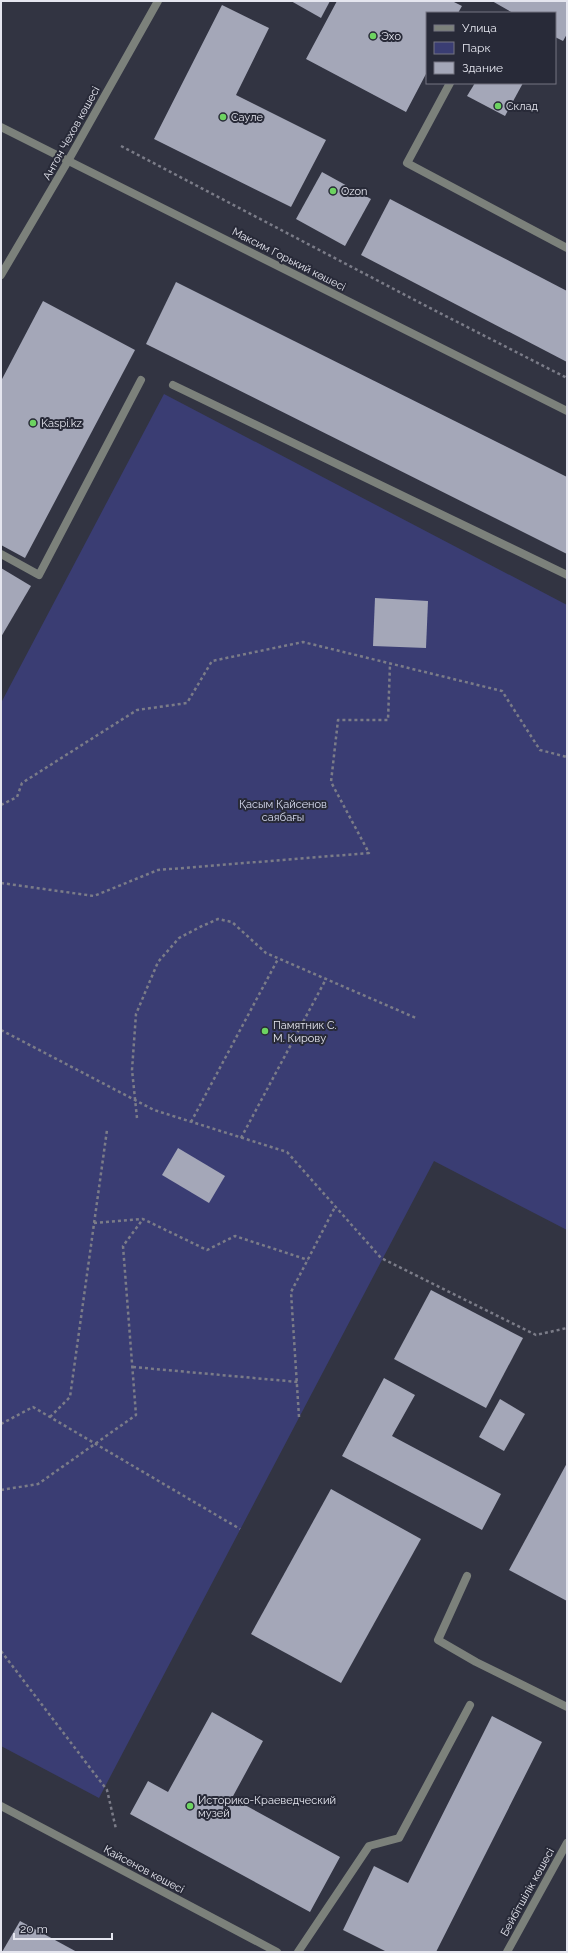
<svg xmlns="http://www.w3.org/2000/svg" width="568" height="1953" font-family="Raleway,sans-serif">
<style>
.green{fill:#3a3d73}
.building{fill:#a4a7b8}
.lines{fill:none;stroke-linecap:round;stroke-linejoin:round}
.path{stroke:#7b7c88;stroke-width:2.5;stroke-dasharray:3 3;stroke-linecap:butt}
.service{stroke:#7c817b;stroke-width:8}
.minor{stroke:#7c817b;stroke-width:8}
.poi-dot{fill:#6dd361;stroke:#282a38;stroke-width:1.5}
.labels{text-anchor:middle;stroke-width:4;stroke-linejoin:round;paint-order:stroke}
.poi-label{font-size:11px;fill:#e5e6ef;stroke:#282a38;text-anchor:start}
.street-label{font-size:11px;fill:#e5e6ef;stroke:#282a38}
.park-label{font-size:11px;fill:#dadef2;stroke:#282a38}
</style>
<rect width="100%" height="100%" fill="#323442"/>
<path class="green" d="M164,394L567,605V1230L434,1161L99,1798L1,1746V703Z"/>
<g class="building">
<path d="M291,1H330L321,18Z"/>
<path d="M337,1H452L462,6L458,13H427V72L406,112L306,59Z"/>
<path d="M492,1H567V34L563,41L555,37V13H513Z"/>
<path d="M222,5L269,28L236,95L326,140L291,207L154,139Z"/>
<path d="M475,83H523L505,116L467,96Z"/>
<path d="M322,172L371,199L345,246L296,219Z"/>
<path d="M390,199L567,291V362L361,255Z"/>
<path d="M176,282L567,477V554L146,344Z"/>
<path d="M43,301L135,350L25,558L1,545V381Z"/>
<path d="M1,568L31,586L1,637Z"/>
<path d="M375,598L428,601L426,648L373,646Z"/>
<path d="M178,1148L225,1176L209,1203L162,1175Z"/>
<path d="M431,1290L523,1338L486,1408L394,1359Z"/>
<path d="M384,1378L415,1395L392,1436L501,1494L482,1530L342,1456Z"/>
<path d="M500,1399L525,1414L504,1451L479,1437Z"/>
<path d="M567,1463V1601L509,1570Z"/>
<path d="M331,1489L421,1539L341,1683L251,1634Z"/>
<path d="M212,1712L263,1741L232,1798L340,1857L310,1912L130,1814L148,1781L168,1792Z"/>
<path d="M492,1716L542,1742L436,1952H387L343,1930L374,1866L408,1883Z"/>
<path d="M20,1921L77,1952H2Z"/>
</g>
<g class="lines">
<g class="path">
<path d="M121,146L428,307L567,378"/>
<path d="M1,805L17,797L22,783L137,710L187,703L212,661L303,642L502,691L540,750L567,757"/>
<path d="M1,883L94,896L158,870L369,853L331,782L338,720H388L390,664"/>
<path d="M1,1030L154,1110L287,1152L381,1258L536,1335L567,1328"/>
<path d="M137,1118L132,1070L136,1014L158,962L179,938L200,927L218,919L232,922L266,953L416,1018"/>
<path d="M191,1122L278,959"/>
<path d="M241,1138L326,979"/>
<path d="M94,1223L143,1219L207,1250L235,1236L308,1260"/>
<path d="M133,1367L298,1382"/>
<path d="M50,1417L70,1397L107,1130"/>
<path d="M299,1417L291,1292L335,1207"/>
<path d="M1,1424L33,1407L240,1529"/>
<path d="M1,1490L38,1484L136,1415L123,1246L143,1219"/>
<path d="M1,1651L107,1790L116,1829"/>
</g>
<g class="service">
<path d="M450,83L407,163L567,248"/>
<path d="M173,385L567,575"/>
<path d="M1,554L39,575L141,380"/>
<path d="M467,1576L438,1640L476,1662L567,1707"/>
<path d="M298,1952L369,1846L399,1838L470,1705"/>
</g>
<g class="minor">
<path d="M1,127L567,411"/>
<path d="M1,275L68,161L158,1"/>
<path d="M1,1806L277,1952"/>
<path d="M507,1952L567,1843"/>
</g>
</g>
<g class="poi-dot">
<circle cx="373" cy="36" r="4"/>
<circle cx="498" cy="106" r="4"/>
<circle cx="223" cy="117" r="4"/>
<circle cx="333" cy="191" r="4"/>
<circle cx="33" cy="423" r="4"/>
<circle cx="265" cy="1031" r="4"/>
<circle cx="190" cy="1806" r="4"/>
</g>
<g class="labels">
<g class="poi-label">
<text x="381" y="40">Эхо</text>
<text x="506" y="110">Склад</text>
<text x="231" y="121">Сауле</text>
<text x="341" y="195">Ozon</text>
<text x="41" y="427">Kaspi.kz</text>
<text x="273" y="1029">Памятник С.<tspan x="273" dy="13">М. Кирову</tspan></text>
<text x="198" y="1804">Историко-Краеведческий<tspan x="198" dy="13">музей</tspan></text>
</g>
<g class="street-label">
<text transform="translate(71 133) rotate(-61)" y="4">Антон Чехов көшесі</text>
<text transform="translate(289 259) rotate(27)" y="4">Максим Горький көшесі</text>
<text transform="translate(144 1869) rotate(28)" y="4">Қайсенов көшесі</text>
<text transform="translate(527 1892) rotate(-61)" y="4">Бейбітшілік көшесі</text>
</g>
<g class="park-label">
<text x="283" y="808">Қасым Қайсенов<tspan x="283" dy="13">саябағы</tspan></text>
</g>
</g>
<rect width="568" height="1953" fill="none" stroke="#e5e6ef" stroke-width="4"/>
<rect x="426" y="12" width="130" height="72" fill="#282a38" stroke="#747581"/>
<rect x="434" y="25" width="20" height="6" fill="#7c817b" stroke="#747581"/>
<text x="462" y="32" font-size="12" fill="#e5e6ef">Улица</text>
<rect x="434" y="42" width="20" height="12" fill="#3a3d73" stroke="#747581"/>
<text x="462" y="52" font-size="12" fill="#e5e6ef">Парк</text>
<rect x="434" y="62" width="20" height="12" fill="#a4a7b8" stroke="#747581"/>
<text x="462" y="72" font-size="12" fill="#e5e6ef">Здание</text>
<path d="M14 1933v6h98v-6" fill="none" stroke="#e5e6ef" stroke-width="2"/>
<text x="20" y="1933" font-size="12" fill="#e5e6ef" stroke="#282a38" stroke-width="3" paint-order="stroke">20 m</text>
</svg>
